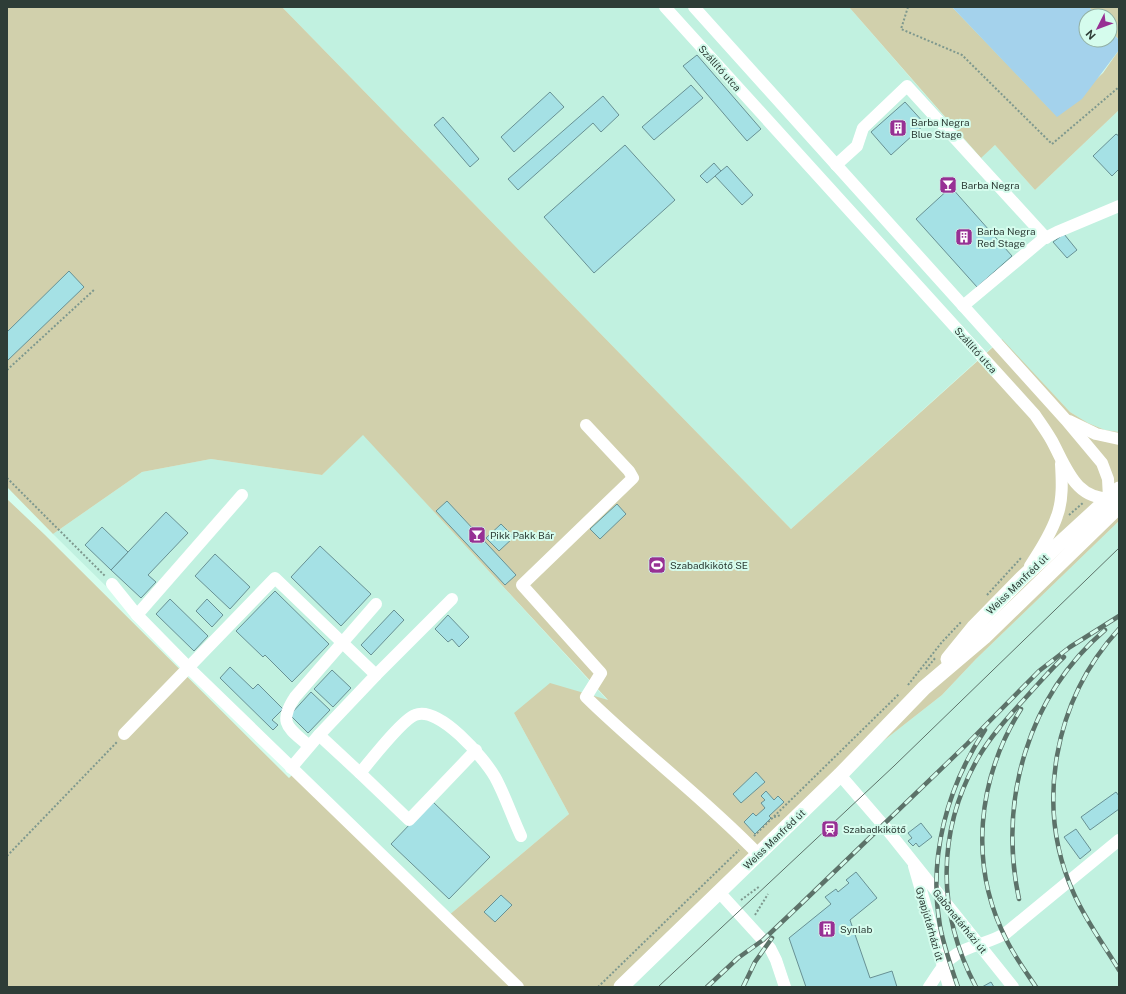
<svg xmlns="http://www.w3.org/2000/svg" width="1126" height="994" font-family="'Public Sans',sans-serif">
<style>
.built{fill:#c1f1e0}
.green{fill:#d1d0ac}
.water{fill:#a4d2ec}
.building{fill:#a5e1e5;stroke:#689194}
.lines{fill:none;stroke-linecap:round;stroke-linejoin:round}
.path{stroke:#7e988e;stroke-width:2;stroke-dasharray:2 2;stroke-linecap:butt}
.minor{stroke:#fff;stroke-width:12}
.major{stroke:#fff;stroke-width:15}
.tram{stroke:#5c7269;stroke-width:1}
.rail-casing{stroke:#5c7269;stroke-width:4.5}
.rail{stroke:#d5fced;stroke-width:3;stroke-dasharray:9;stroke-linecap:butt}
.labels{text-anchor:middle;stroke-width:4;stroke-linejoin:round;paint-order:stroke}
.street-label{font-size:10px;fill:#2e3d37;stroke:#d5fced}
.poi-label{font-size:10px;fill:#2e3d37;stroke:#d5fced;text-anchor:start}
</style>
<rect width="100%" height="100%" fill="#d5fced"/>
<g class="built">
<path d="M282,7H849L980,158L995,145L1035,190L1119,110V432L1105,430L1088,423L1070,412L1001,339L791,529Z"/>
<path d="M363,434L608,701L514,713L569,814L442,921L295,772L53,534L142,472L211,459L322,475Z"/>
<path d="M1119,521V987H621L840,775L942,695L976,659Z"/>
</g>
<g class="green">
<path d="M7,7H282L791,529L1002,339L1070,412L1088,423L1105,430L1119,432V521L976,659L942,695L840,775L621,987H7V499L44,534L289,778L295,772L442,921L569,814L514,713L550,683L608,700L363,435L322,475L211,459L142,472L53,534L7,487Z"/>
<path d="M849,7H952L1057,116L1103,73L1119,50V110L1035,190L995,145L981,158Z"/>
<path d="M1089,7H1119V40L1110,30V16H1097Z"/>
</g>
<path class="water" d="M952,7H1089L1097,16H1086V40H1110V30L1119,40V50L1082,99L1057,117Z"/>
<g class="building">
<path d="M697,55L761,129L747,141L683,66Z"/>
<path d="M691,85L703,98L654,140L642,127Z"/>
<path d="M550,92L564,107L514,152L501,137Z"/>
<path d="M603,96L619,115L601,132L593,123L518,190L508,179Z"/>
<path d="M905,102L925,124L891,155L871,132Z"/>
<path d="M443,117L479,159L470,167L434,125Z"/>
<path d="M1116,134L1119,136V169L1112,176L1093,156Z"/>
<path d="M625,145L675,200L594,273L544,217Z"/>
<path d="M714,163L721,171L707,183L700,176Z"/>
<path d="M727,166L753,195L742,205L715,176Z"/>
<path d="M951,187L1012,256L977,287L916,219Z"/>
<path d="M1064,234L1077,250L1067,258L1053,242Z"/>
<path d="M69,271L84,287L7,361V332Z"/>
<path d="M447,501L516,575L505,585L436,511Z"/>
<path d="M617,504L626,514L600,539L590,529Z"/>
<path d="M166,512L188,533L148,575L156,582L141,598L111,570Z"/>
<path d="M501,524L514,537L499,551L486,538Z"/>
<path d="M102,527L128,552L111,570L85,545Z"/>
<path d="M320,546L371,594L341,626L291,577Z"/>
<path d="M215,554L250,587L230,609L195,576Z"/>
<path d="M275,591L329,644L292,682L265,655L263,657L236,631Z"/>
<path d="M170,599L208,636L194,651L156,614Z"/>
<path d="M207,599L223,615L212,627L196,611Z"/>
<path d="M394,610L404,620L371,655L361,645Z"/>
<path d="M448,615L469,637L459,647L452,639L448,642L435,629Z"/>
<path d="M230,667L253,689L258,684L283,709L272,720L278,725L273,730L220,678Z"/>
<path d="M332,670L351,688L333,707L314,689Z"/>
<path d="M311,692L330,710L308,733L290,715Z"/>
<path d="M756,772L765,782L741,803L733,794Z"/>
<path d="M766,791L774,800L778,796L784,802L769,816L771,818L755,834L744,822L753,813L756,816L765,808L761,803L765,800L761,796Z"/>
<path d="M1116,792L1119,796V809L1090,830L1081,817Z"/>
<path d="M432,801L490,857L449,899L391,844Z"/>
<path d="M921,823L932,837L919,847L916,843L913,846L908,841L912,838L908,833Z"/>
<path d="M1076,829L1091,850L1080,859L1064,837Z"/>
<path d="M856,872L877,898L850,920L870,978L892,971L897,987H806L789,938L831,904L825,897L836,889L838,892L849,883L846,880Z"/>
<path d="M501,895L512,905L495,922L484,912Z"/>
<path d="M991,982L994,987H982Z"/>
</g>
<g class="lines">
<g class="path">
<path d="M908,7L901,29L962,55L1052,144L1119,87"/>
<path d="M7,370L95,289"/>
<path d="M7,478L105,576"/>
<path d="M1069,515L1084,502"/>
<path d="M987,595L1021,558"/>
<path d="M926,669L936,657"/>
<path d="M908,685L942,642L962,621"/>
<path d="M774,817L781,815"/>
<path d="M754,836L899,694"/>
<path d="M7,856L117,742"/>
<path d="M741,900L760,886"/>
<path d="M755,915L768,894"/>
<path d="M598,987L739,850"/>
</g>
<g class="minor">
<path d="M665,7L1035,415C1041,424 1047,432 1052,441C1067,469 1076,502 1115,498"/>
<path d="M694,7L1066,420L1102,463L1108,479L1109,498L1107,505"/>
<path d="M836,165L857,146L863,128L907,86L1046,238"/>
<path d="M963,306L1043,239L1057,232L1119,206"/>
<path d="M1069,421L1096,434L1119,439"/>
<path d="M586,425L629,471L633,478L522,585L601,673L586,697C641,751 704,798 758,854"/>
<path d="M1030,566C1040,551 1051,534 1057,516C1063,500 1062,481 1061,464"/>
<path d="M112,584L137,615L189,668L518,987"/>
<path d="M137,615L242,495"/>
<path d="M376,675L452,599"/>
<path d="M124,734L275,578L376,675L319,735L291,768"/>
<path d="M319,735L360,773L409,820L476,750"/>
<path d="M309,746C289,728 277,724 295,697L376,604"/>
<path d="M360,773C371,760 402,720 415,715C439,705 484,758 495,777C505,795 512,817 521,836"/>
<path d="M840,775L885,827L1013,987"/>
<path d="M914,866L949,987"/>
<path d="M719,892L770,948L776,960L785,987"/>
<path d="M929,987C936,977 941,967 950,959C966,945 989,944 1006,933L1119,840"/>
</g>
<g class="major">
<path d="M948,659L974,627L1022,578L1119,489"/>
<path d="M621,987L840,775L924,688L984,637L1119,506"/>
</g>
<path class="tram" d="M658,987L894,766L1119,548"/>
<defs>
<g id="rail">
<path d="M1119,629C1054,700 1034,806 1074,894C1086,921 1104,945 1119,970"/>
<path d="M1021,709C977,779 968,866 1007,941C1015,957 1026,972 1036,987"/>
<path d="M1019,899C998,800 1028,696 1105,630"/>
<path d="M707,987L738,958L763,940L802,903L967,744L1039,671L1070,647L1119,616"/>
<path d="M743,987L755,962L772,938"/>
<path d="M958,987C951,967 944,947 940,926C928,857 947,787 985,730"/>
<path d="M976,987C937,913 936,832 978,758C992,734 1011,714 1029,694C1041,681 1052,668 1064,657"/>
</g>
</defs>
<use href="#rail" class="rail-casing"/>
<use href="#rail" class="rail"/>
</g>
<defs>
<symbol id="building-square" viewBox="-11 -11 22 22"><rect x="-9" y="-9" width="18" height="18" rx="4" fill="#973094" stroke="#d5fced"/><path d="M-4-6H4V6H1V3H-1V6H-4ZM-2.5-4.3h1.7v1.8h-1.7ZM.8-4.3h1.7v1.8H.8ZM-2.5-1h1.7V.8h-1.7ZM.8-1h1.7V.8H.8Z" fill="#fff"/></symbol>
<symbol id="bar-square" viewBox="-11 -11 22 22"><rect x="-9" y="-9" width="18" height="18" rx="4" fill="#973094" stroke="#d5fced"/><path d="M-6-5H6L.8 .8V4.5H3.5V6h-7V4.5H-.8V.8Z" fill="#fff"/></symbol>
<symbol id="stadium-square" viewBox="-11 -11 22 22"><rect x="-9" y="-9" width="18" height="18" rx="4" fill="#973094" stroke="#d5fced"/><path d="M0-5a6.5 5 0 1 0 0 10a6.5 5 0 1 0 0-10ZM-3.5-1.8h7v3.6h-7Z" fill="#fff"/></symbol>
<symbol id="station-square" viewBox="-11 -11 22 22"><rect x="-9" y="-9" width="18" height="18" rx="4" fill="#973094" stroke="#d5fced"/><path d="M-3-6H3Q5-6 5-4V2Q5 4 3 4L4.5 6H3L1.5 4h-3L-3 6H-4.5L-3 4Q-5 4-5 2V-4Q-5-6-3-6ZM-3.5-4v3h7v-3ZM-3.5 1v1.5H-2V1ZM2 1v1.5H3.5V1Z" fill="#fff"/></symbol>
</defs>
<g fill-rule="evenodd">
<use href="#building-square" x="888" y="118" width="20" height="20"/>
<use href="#bar-square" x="938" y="175" width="20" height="20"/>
<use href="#building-square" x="954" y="227" width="20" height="20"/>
<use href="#bar-square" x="467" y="525" width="20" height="20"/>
<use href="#stadium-square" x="647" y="555" width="20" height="20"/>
<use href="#station-square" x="820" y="819" width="20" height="20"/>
<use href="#building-square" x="817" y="919" width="20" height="20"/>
</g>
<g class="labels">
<g class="street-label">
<text transform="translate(720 68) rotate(48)" y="4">Szállító utca</text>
<text transform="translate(976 350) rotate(48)" y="4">Szállító utca</text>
<text transform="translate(1017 584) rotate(-44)" y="4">Weiss Manfréd út</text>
<text transform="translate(774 839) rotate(-44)" y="4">Weiss Manfréd út</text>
<text transform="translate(960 921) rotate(51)" y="4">Gabonatárházi út</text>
<text transform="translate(930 924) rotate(74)" y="4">Gyapjútárházi út</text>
</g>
<g class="poi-label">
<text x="911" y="126">Barba Negra<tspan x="911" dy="12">Blue Stage</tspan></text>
<text x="961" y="189">Barba Negra</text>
<text x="977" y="235">Barba Negra<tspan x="977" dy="12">Red Stage</tspan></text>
<text x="490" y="539">Pikk Pakk Bár</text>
<text x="670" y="569">Szabadkikötő SE</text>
<text x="843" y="833">Szabadkikötő</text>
<text x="840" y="933">Synlab</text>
</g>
</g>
<rect width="1126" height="994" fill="none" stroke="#2e3d37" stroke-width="16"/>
<g transform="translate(1098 28) rotate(228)"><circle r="19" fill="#d5fced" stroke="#92b0a4"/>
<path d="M0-3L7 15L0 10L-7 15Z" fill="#973094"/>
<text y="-6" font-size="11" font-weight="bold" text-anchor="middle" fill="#2e3d37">N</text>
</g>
</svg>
